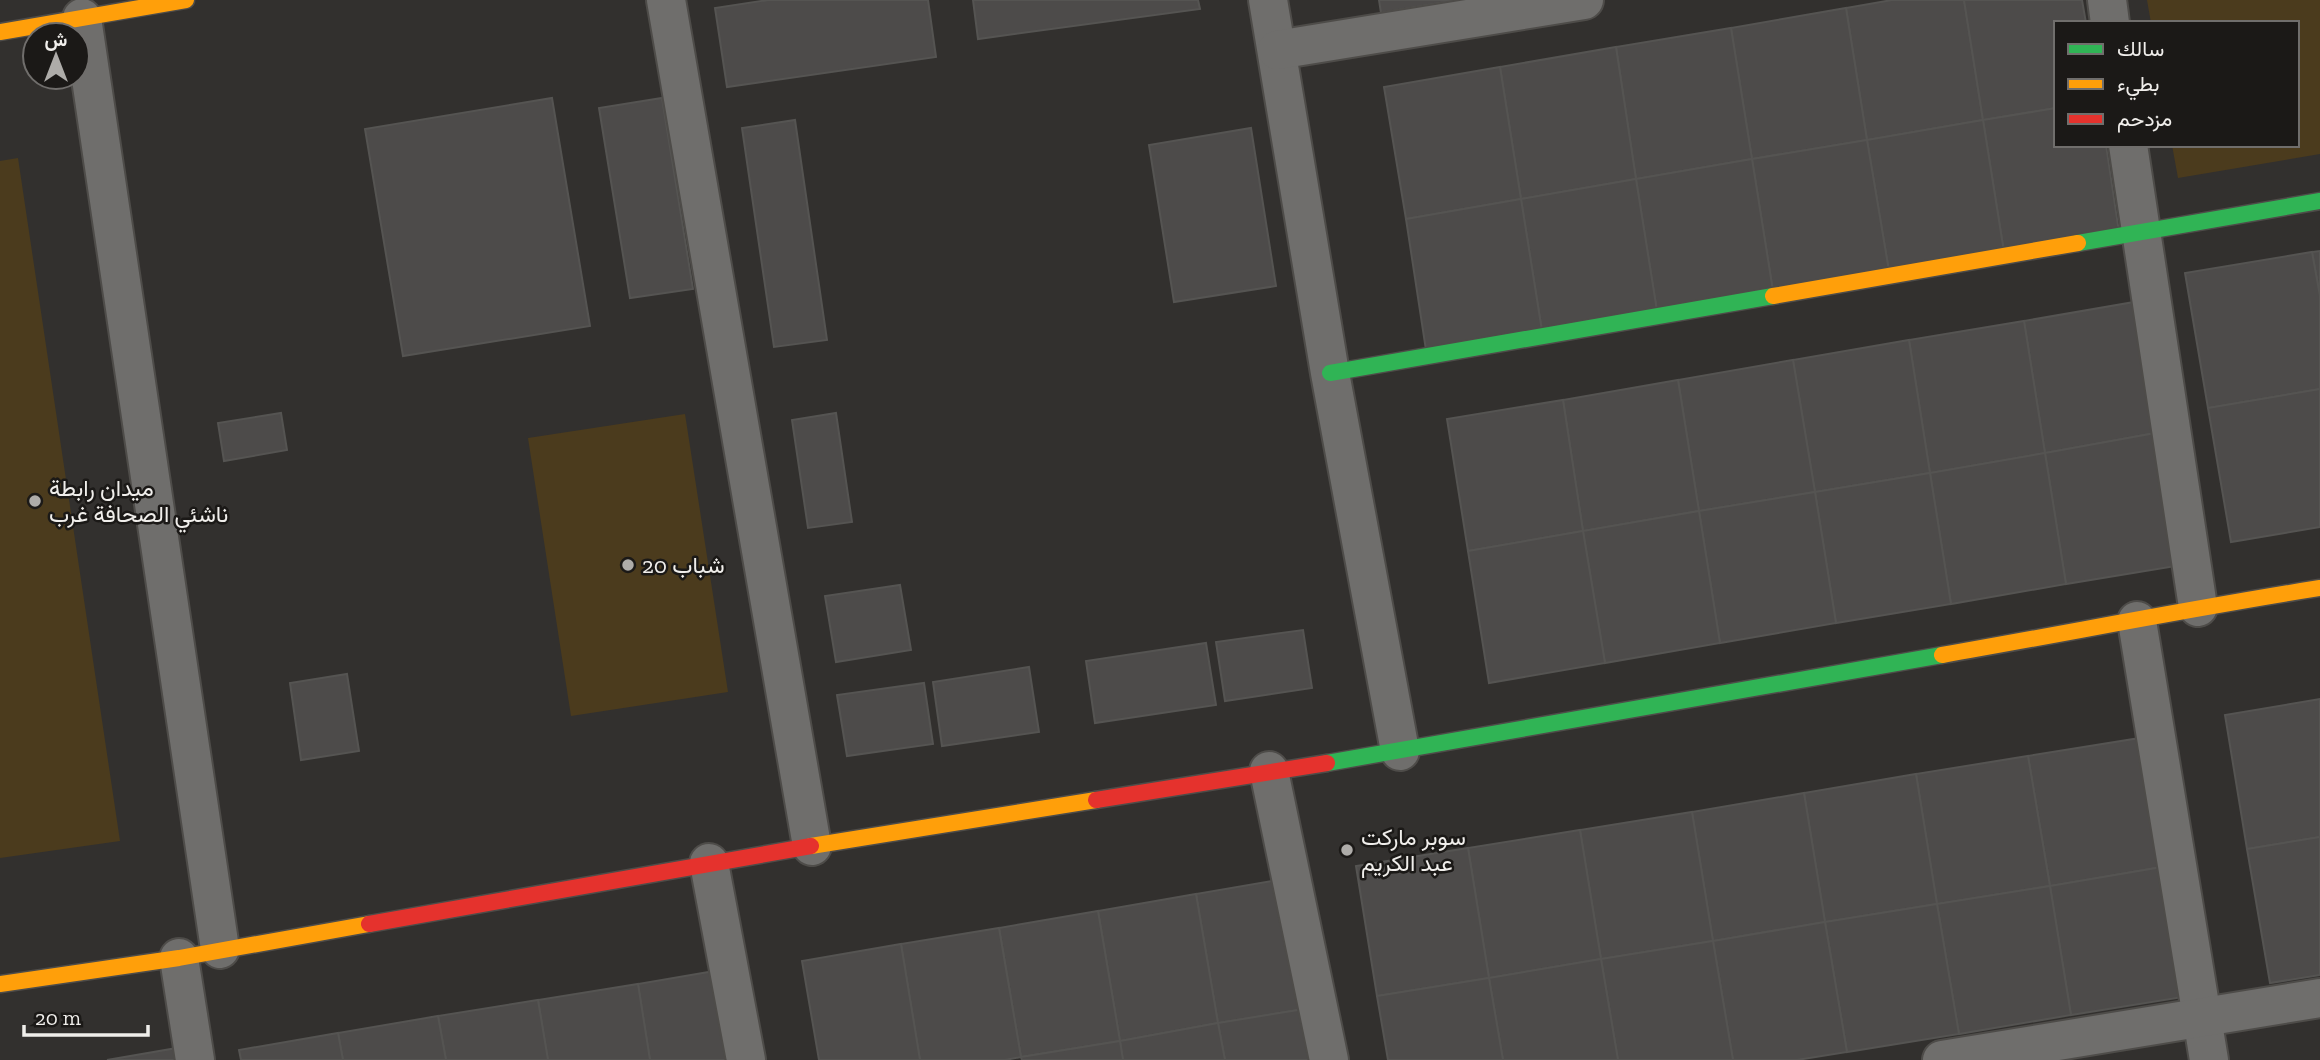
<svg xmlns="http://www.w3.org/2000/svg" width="2320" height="1060" font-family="'Zilla Slab',Vazirmatn,serif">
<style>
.green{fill:#4b3b1d}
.building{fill:#4d4b4a;stroke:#555452;stroke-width:2}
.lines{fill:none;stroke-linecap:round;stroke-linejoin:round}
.street-casing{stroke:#4e4c49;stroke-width:42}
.fast-casing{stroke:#4e4c49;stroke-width:19}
.slow-casing{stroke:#4e4c49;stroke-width:19}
.jam-casing{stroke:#4e4c49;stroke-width:19}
.street{stroke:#6f6e6c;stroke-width:38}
.fast{stroke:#30b455;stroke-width:16}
.slow{stroke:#ff9f0a;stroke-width:16}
.jam{stroke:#e5322d;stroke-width:16}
.poi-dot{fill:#aeaca9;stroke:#1b1917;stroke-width:2.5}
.labels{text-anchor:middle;stroke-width:5;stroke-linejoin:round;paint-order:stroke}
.poi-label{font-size:23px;fill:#f0eeeb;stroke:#1b1917;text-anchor:start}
</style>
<rect width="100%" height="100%" fill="#32302e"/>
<g class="green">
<path d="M2147,0H2320V154L2178,178L2172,145H2297V23H2151Z"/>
<path d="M18,158L120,841L0,858V161Z"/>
<path d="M685,414L728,692L571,716L528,438Z"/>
</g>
<g class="building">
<path d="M768,0H928L936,57L727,87L715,8Z"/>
<path d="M973,0H1198L1200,9L978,39Z"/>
<path d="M1379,0H1457L1381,13Z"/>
<path d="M1892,0H1964L1983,120L1867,140L1846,8Z"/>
<path d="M1964,0H2082L2086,23H2056V108L1983,120Z"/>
<path d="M1846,8L1867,140L1752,159L1731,28Z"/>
<path d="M1731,28L1752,159L1636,179L1616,47Z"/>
<path d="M1616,47L1636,179L1521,199L1500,67Z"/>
<path d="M1500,67L1521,199L1406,219L1384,87Z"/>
<path d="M552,98L590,326L403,356L365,129Z"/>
<path d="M662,98L693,289L630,298L599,108Z"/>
<path d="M2056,108V145H2106L2119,232L2004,252L1983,120Z"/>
<path d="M795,120L827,340L774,347L742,128Z"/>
<path d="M1983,120L2004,252L1889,271L1867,140Z"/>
<path d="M1251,128L1276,286L1174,302L1149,145Z"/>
<path d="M1867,140L1889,271L1773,291L1752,159Z"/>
<path d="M1752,159L1773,291L1657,311L1636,179Z"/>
<path d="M1636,179L1657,311L1542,331L1521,199Z"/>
<path d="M1521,199L1542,331L1426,350L1406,219Z"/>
<path d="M2320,251V296L2312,252Z"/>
<path d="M2312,252L2320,296V389L2208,408L2185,273Z"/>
<path d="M2140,301L2161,432L2045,453L2024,321Z"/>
<path d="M2024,321L2045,453L1930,473L1909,340Z"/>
<path d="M1909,340L1930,473L1815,492L1793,360Z"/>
<path d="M1793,360L1815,492L1699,511L1678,380Z"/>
<path d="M1678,380L1699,511L1583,531L1563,400Z"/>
<path d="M2320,389V527L2231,542L2208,408Z"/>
<path d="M1563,400L1583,531L1468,551L1447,419Z"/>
<path d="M281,413L287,450L224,461L218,423Z"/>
<path d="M836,413L852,522L808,528L792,420Z"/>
<path d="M2161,432L2182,565L2066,584L2045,453Z"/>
<path d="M2045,453L2066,584L1951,604L1930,473Z"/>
<path d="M1930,473L1951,604L1836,623L1815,492Z"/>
<path d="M1815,492L1836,623L1720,643L1699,511Z"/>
<path d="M1699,511L1720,643L1605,663L1583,531Z"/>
<path d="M1583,531L1605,663L1489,683L1468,551Z"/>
<path d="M900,585L911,650L836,662L825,596Z"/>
<path d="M1303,630L1312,688L1225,701L1216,642Z"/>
<path d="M1206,643L1216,705L1095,723L1086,661Z"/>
<path d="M1029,667L1039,732L942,746L933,682Z"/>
<path d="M347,674L359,751L301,760L290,683Z"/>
<path d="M924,683L933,744L847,756L837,695Z"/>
<path d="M2320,699V837L2247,849L2225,715Z"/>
<path d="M2140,738L2162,867L2050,886L2028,756Z"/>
<path d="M2028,756L2050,886L1937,904L1916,774Z"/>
<path d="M1916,774L1937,904L1825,922L1804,793Z"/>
<path d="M1804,793L1825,922L1713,941L1692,812Z"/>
<path d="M1692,812L1713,941L1601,959L1580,830Z"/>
<path d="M1580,830L1601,959L1489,978L1468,848Z"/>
<path d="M2320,837V975L2270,983L2247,849Z"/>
<path d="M1468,848L1489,978L1377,996L1356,866Z"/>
<path d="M2162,867L2183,997L2071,1015L2050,886Z"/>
<path d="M1295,877L1317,1007L1218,1023L1196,894Z"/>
<path d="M2050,886L2071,1015L1959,1034L1937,904Z"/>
<path d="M1196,894L1218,1023L1120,1041L1098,911Z"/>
<path d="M1937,904L1959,1034L1847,1052L1825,922Z"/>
<path d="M1098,911L1120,1041L1021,1057L999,928Z"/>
<path d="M1825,922L1847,1052L1797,1060H1733L1713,941Z"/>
<path d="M999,928L1021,1057L1005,1060H920L901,944Z"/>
<path d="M1713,941L1733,1060H1618L1601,959Z"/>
<path d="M901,944L920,1060H819L802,961Z"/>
<path d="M1601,959L1618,1060H1503L1489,978Z"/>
<path d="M738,967L753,1060H650L638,984Z"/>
<path d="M1489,978L1503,1060H1388L1377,996Z"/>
<path d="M638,984L650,1060H548L538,1000Z"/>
<path d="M538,1000L548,1060H446L438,1016Z"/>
<path d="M1317,1007L1326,1060H1225L1218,1023Z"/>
<path d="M438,1016L446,1060H343L338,1033Z"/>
<path d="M1218,1023L1225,1060H1123L1120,1041Z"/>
<path d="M338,1033L343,1060H241L239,1050Z"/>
<path d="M1120,1041L1123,1060H1022L1021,1057Z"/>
<path d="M177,1048L180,1060H107Z"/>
</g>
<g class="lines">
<defs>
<g id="street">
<path d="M666,0L812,846"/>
<path d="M1268,0L1330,373L1400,751"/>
<path d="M2107,0L2110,23"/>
<path d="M82,18L220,949"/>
<path d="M1277,50L1584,0"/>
<path d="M2128,145L2198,607"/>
<path d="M2137,621L2209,1060"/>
<path d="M1269,771L1329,1060"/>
<path d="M709,863L746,1060"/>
<path d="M179,958L195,1060"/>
<path d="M1942,1060L2320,998"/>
</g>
<g id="fast">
<path d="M2078,243L2320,201"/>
<path d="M1330,373L1773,296"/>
<path d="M1327,763L1942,655"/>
</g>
<g id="slow">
<path d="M0,32L186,0"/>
<path d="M1773,296L2078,243"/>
<path d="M1942,655C2068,633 2193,608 2320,588"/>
<path d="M811,846L1096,800"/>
<path d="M0,984L179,958L369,924"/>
</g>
<g id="jam">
<path d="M1096,800L1327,763"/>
<path d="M369,924L811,846"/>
</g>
</defs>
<use href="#street" class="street-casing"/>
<use href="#fast" class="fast-casing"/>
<use href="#slow" class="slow-casing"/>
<use href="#jam" class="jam-casing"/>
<use href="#street" class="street"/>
<use href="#fast" class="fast"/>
<use href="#slow" class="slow"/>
<use href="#jam" class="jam"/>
</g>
<g class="poi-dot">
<circle cx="35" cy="501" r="7"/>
<circle cx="628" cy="565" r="7"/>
<circle cx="1347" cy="850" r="7"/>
</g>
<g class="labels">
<g class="poi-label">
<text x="49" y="496">ميدان رابطة<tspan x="49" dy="26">ناشئي الصحافة غرب</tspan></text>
<text x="642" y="573">شباب 20</text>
<text x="1361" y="845">سوبر ماركت<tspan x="1361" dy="26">عبد الكريم</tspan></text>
</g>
</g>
<rect x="2054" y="21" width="245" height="126" fill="#1b1917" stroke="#706e6c" stroke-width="2"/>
<rect x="2068" y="44" width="35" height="10" fill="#30b455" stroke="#706e6c" stroke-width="2"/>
<text x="2117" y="56" font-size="21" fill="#f0eeeb">سالك</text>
<rect x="2068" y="79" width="35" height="10" fill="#ff9f0a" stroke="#706e6c" stroke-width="2"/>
<text x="2117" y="91" font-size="21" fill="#f0eeeb">بطيء</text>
<rect x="2068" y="114" width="35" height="10" fill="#e5322d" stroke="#706e6c" stroke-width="2"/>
<text x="2117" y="126" font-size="21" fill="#f0eeeb">مزدحم</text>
<g transform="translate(56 56)"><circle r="33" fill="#1b1917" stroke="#706e6c" stroke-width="2"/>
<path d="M0-5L12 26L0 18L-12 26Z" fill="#aeaca9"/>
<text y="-10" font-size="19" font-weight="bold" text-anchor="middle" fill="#f0eeeb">ش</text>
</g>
<path d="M24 1025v10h124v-10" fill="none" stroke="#f0eeeb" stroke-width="3.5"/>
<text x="35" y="1025" font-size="21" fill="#f0eeeb" stroke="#1b1917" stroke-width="5" paint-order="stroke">20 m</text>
</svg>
